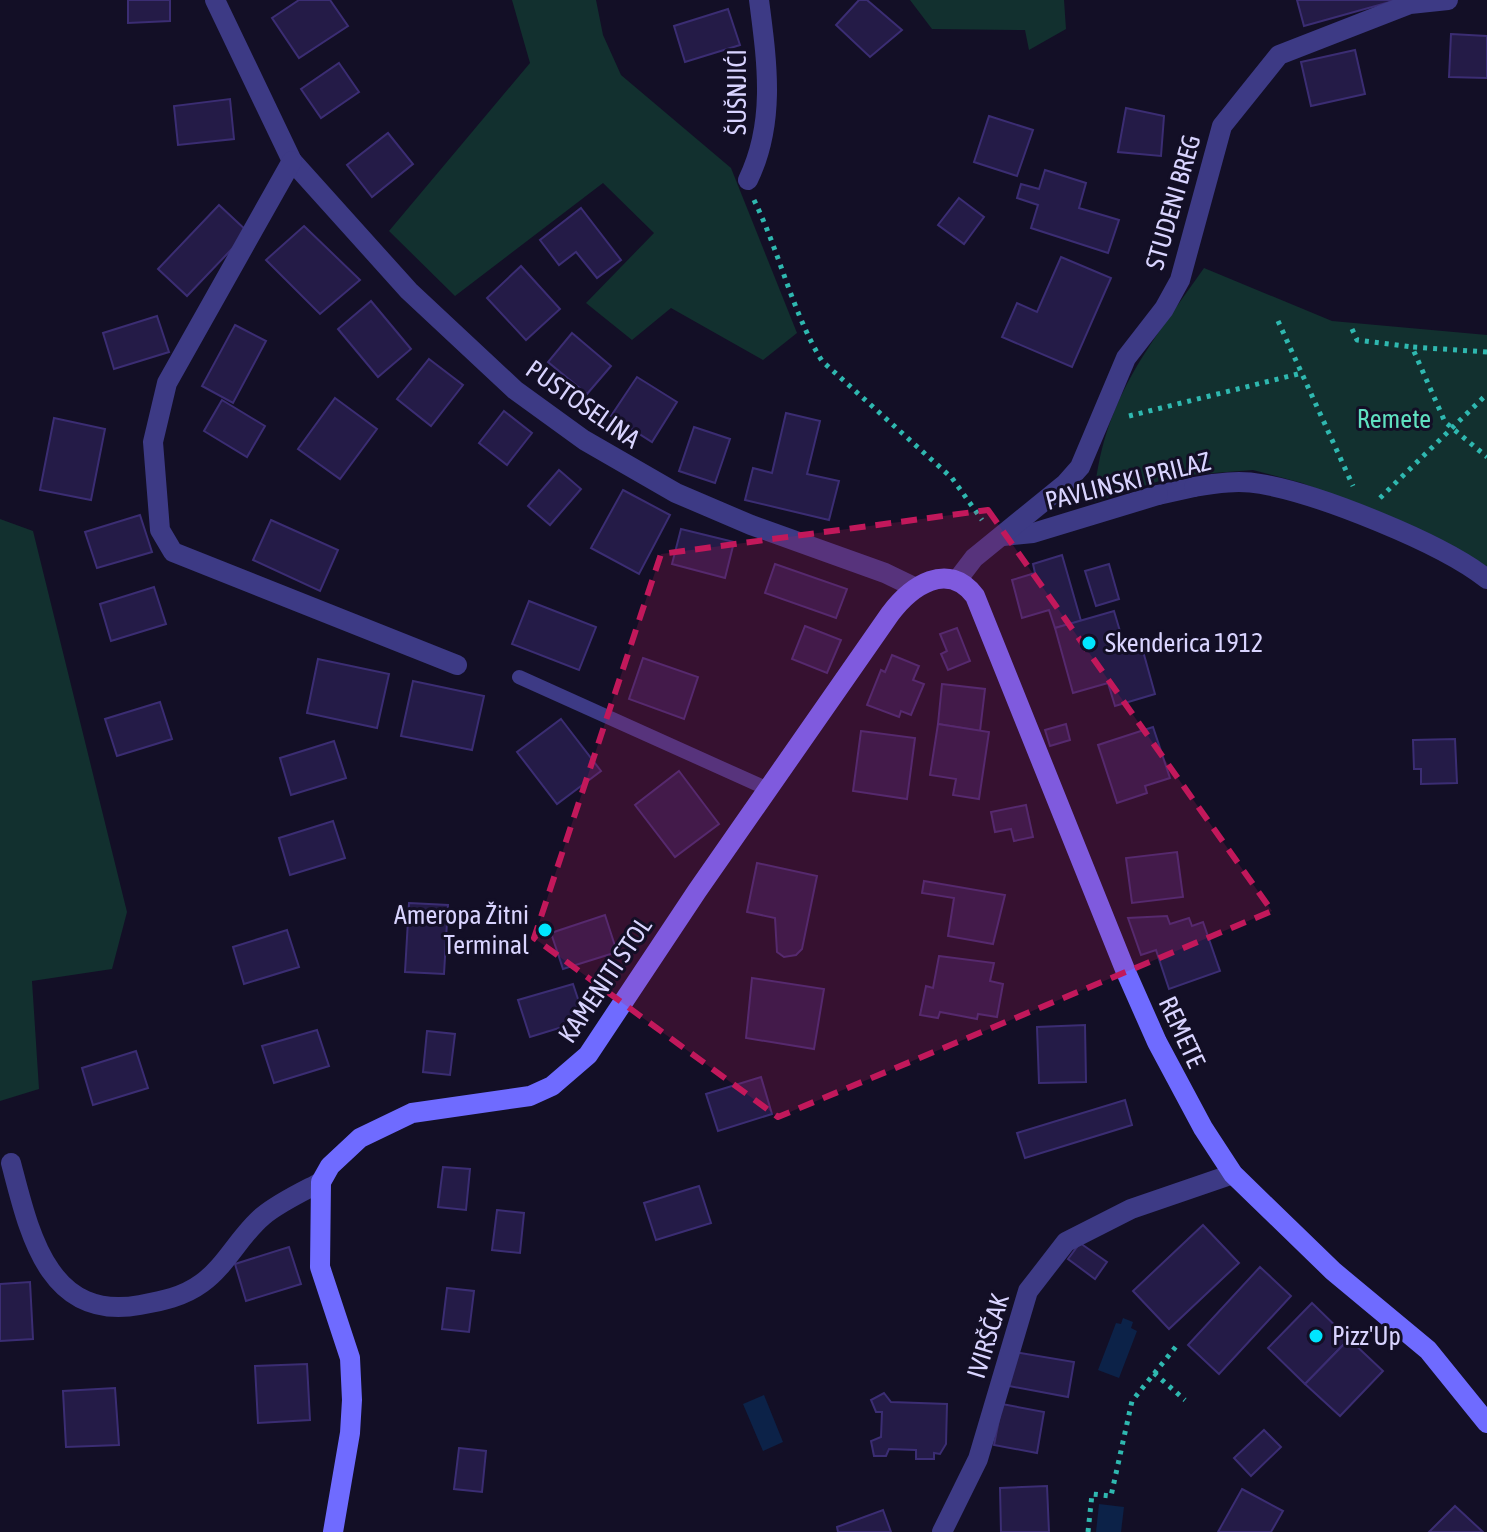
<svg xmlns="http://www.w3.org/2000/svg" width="1487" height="1532" font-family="'Asap Condensed',sans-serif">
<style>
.green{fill:#12302f}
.water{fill:#0c2248}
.building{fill:#241b47;stroke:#3b2d73;stroke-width:2}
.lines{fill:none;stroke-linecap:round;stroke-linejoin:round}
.path{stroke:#2fb8b0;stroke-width:5;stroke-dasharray:4 6;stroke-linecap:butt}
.service{stroke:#3d3a85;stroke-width:14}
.pedestrian{stroke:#3d3a85;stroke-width:20}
.minor{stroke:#3d3a85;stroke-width:20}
.secondary{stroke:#6f6bff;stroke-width:20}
.marked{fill:#c2185b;fill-opacity:0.2;stroke:#c2185b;stroke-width:6;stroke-dasharray:16 10;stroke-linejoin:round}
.poi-dot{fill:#00e5ff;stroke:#130f26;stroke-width:3}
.labels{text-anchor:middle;stroke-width:6;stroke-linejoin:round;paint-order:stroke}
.street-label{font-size:26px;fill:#d9d4ff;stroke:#130f26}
.park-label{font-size:26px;fill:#5fe0c0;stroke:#130f26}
.poi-label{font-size:26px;fill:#d9d4ff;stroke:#130f26;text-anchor:start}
</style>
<rect width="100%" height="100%" fill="#130f26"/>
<g class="green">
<path d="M512,0H596L603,35L621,75L731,168L797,333L763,360L671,308L632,340L586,303L654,233L603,183L455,296L389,231L530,63Z"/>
<path d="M910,0H1064L1066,29L1029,50L1025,30L932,29Z"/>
<path d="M1204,268L1332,321L1487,335V569L1401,521L1302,483L1253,470L1175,476L1094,502C1101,401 1149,347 1204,268Z"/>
<path d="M0,519L33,531L127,912L112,969L32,981L39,1089L0,1101Z"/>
</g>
<g class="water">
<path d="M1123,1318L1133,1322L1131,1328L1137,1331L1119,1378L1098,1370L1116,1323L1121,1324Z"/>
<path d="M764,1395L783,1442L763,1451L743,1404Z"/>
<path d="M1099,1504L1124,1507L1121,1532H1096Z"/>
</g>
<g class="building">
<path d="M128,0H170V21L128,23Z"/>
<path d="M299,0H330L348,26L299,58L272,18Z"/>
<path d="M859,0H867L902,30L870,57L836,25Z"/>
<path d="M1297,0H1397L1304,26Z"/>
<path d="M728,9L740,45L685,62L674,26Z"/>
<path d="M1451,34L1487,36V78L1449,77Z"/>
<path d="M1355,50L1365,94L1311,106L1301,62Z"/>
<path d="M339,63L359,92L321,118L301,89Z"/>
<path d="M230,99L234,139L178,145L174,106Z"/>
<path d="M1126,108L1164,116L1161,156L1118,152Z"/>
<path d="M989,116L1033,130L1017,176L974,162Z"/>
<path d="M388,133L413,164L372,197L347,165Z"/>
<path d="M1045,170L1086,183L1079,208L1119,220L1108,253L1031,228L1038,205L1017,198L1021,184L1039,189Z"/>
<path d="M959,198L984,217L964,244L938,225Z"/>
<path d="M219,205L248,232L187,296L158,269Z"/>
<path d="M581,208L621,260L597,278L576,252L559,265L540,240Z"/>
<path d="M304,226L360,280L320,314L266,260Z"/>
<path d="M1061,257L1111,278L1072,367L1002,337L1017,303L1037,312Z"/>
<path d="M521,266L560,309L526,340L487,298Z"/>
<path d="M371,301L411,349L378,377L338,329Z"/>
<path d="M157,316L169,352L114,369L103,333Z"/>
<path d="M235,325L266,341L233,403L202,386Z"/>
<path d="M572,333L611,366L587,394L548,362Z"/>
<path d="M429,359L463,385L431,426L397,399Z"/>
<path d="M637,377L677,402L652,442L611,416Z"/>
<path d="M335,398L377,429L340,479L298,449Z"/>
<path d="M222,400L265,426L247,457L204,431Z"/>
<path d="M504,411L532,433L507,465L479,443Z"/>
<path d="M786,413L820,421L807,474L839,481L829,520L745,500L753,468L772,473Z"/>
<path d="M54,418L105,429L91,500L40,490Z"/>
<path d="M694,427L730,439L715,483L679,471Z"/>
<path d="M559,470L581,489L550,525L528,506Z"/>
<path d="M623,490L670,515L639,574L591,548Z"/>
<path d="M140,515L152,552L97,568L85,532Z"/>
<path d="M271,520L338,550L320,591L253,560Z"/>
<path d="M681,529L734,542L725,578L672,564Z"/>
<path d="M1062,555L1081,621L1055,628L1049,610L1022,618L1012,580L1035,573L1033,564Z"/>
<path d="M775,564L847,589L836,618L765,593Z"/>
<path d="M1109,564L1119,599L1096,606L1085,571Z"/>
<path d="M154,587L166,624L111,641L100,604Z"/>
<path d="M529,601L596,627L579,670L512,644Z"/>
<path d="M1114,611L1125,648L1141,644L1155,694L1115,706L1108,683L1073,693L1055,628Z"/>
<path d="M805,626L841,640L827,673L792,659Z"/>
<path d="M957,628L970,661L948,670L941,654L947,651L940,634Z"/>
<path d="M892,655L919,666L913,680L924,684L911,715L901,711L899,717L867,705L881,670L885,672Z"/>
<path d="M643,658L698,677L684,719L629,699Z"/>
<path d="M318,659L389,674L377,728L307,713Z"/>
<path d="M413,681L484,696L472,750L401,736Z"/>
<path d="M942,684L985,689L980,731L938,724Z"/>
<path d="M160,702L172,739L117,756L105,719Z"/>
<path d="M561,719L601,771L557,804L517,752Z"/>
<path d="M938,724L989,732L979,799L953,795L956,779L930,775Z"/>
<path d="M1066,724L1070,740L1050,746L1045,730Z"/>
<path d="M1153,727L1170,778L1145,786L1147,793L1117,803L1098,745Z"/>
<path d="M861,731L915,738L907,799L853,791Z"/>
<path d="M1455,739L1457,783L1421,784V769H1414L1413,740Z"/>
<path d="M334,741L346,778L291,795L280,758Z"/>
<path d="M679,771L719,824L675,857L635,805Z"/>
<path d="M1026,805L1033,837L1014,841L1011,829L995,832L991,812Z"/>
<path d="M333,821L345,858L290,875L279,838Z"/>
<path d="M1177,852L1183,897L1132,903L1126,858Z"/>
<path d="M757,863L817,876L802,949L796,955L784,957L777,952L775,918L747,912Z"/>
<path d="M924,881L1005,895L993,944L948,936L954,898L922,893Z"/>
<path d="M409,903L448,905L444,974L405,972Z"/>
<path d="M605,915L617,952L563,969L551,933Z"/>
<path d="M1167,916L1170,924L1189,918L1192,926L1203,922L1220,971L1169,989L1156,950L1141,955L1128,918Z"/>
<path d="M287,930L299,967L244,984L233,947Z"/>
<path d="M939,956L994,963L990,981L1003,984L997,1017L978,1014L977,1019L940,1012L938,1018L920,1015L926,986L933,988Z"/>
<path d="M752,978L824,989L814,1049L746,1038Z"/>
<path d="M573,984L585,1020L530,1037L518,1000Z"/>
<path d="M1085,1025L1086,1082L1039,1083L1037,1027Z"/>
<path d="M317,1030L329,1066L274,1083L262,1046Z"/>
<path d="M427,1031L455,1034L450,1075L423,1072Z"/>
<path d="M136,1051L148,1088L93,1105L82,1068Z"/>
<path d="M761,1077L772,1114L718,1131L706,1094Z"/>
<path d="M1125,1100L1132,1125L1025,1158L1017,1133Z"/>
<path d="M443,1167L470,1169L466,1210L438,1207Z"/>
<path d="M699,1186L711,1223L656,1240L644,1203Z"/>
<path d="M497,1210L524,1213L520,1253L492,1250Z"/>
<path d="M1203,1225L1239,1263L1169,1329L1133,1291Z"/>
<path d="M1080,1243L1107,1262L1095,1279L1068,1259Z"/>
<path d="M289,1247L301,1284L246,1301L235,1264Z"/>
<path d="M1260,1267L1291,1296L1219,1374L1188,1345Z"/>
<path d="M30,1282L33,1339L0,1341V1284Z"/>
<path d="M447,1288L474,1291L469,1332L442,1329Z"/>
<path d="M1312,1303L1349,1339L1305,1384L1268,1348Z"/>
<path d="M1349,1339L1383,1371L1340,1416L1305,1384Z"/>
<path d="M1015,1352L1074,1362L1068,1397L1009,1386Z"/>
<path d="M307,1364L310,1420L258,1423L255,1366Z"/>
<path d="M115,1388L119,1445L66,1447L63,1391Z"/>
<path d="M884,1393L891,1402L947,1404L946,1444L940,1454L934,1453V1459H916V1450L889,1449L886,1456H874L871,1441L881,1437L882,1412H876L871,1400Z"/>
<path d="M1002,1404L1044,1412L1037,1453L994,1445Z"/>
<path d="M1264,1430L1281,1447L1251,1476L1234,1458Z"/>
<path d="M459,1448L486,1451L482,1492L454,1489Z"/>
<path d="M1047,1486L1049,1532H1001L1000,1488Z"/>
<path d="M1242,1489L1283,1511L1271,1532H1218Z"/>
<path d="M1455,1506L1483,1532H1429Z"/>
<path d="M883,1510L891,1532H838L837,1527Z"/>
</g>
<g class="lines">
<g class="path">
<path d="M754,200C780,253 792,312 822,361L952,478L982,520"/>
<path d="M1278,321L1353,486"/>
<path d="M1352,329L1357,340L1412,347"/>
<path d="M1487,352L1412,347L1445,422L1487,457"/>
<path d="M1129,416L1302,373"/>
<path d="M1380,498L1487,394"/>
<path d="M1154,1373L1185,1400"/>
<path d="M1088,1532L1092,1494L1111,1496L1132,1401L1178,1344"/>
</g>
<path class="service" d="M519,677L770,790"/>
<path class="pedestrian" d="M1158,495L1194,487"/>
<g class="minor">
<path d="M215,0L292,161L409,291L515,390L584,440L676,493L751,525L885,573L914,587"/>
<path d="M292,161L167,383L153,442L160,530L173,552L457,665"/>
<path d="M748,180C776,122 767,62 759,0"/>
<path d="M1194,487C1217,483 1239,480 1261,484C1319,494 1442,543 1487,579"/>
<path d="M1003,536L1033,533L1158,495"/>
<path d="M958,579L974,558L1065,484L1080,467L1126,358L1164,309L1180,280L1222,126L1279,55L1410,4L1448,0"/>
<path d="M11,1163C29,1231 47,1322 140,1305C162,1301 183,1297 202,1283C226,1266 240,1235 263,1216C280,1202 302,1192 321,1182"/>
<path d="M942,1532L978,1459L1028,1291L1066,1242L1131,1209L1233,1174"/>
</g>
<path class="secondary" d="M333,1532L350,1433L352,1400L350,1358L320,1267L321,1182L330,1166L360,1138L412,1113L530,1096L552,1086L588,1055L697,891L890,614C911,586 948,560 975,596L1126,972L1157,1042L1203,1128L1233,1174L1333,1271L1428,1350L1487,1423"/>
</g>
<path class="marked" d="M988,510L1272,911L778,1117L534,938L661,554Z"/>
<g class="poi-dot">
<circle cx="1089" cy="643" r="8"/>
<circle cx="545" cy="930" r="8"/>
<circle cx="1316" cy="1336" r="8"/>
</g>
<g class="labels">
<g class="street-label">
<text transform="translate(737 92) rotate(-90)" y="9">ŠUŠNJIĆI</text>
<text transform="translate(1173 202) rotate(-74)" y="9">STUDENI BREG</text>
<text transform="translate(583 404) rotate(35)" y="9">PUSTOSELINA</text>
<text transform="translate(1128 481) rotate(-14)" y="9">PAVLINSKI PRILAZ</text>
<text transform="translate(605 980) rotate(-56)" y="9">KAMENITI STOL</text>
<text transform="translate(1182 1032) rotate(65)" y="9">REMETE</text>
<text transform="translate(988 1336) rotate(-73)" y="9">IVIRŠČAK</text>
</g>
<g class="park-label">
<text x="1394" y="428">Remete</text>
</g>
<g class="poi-label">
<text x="1105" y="652">Skenderica 1912</text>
<text x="529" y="924" text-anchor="end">Ameropa Žitni<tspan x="529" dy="30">Terminal</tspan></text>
<text x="1332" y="1345">Pizz'Up</text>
</g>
</g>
</svg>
